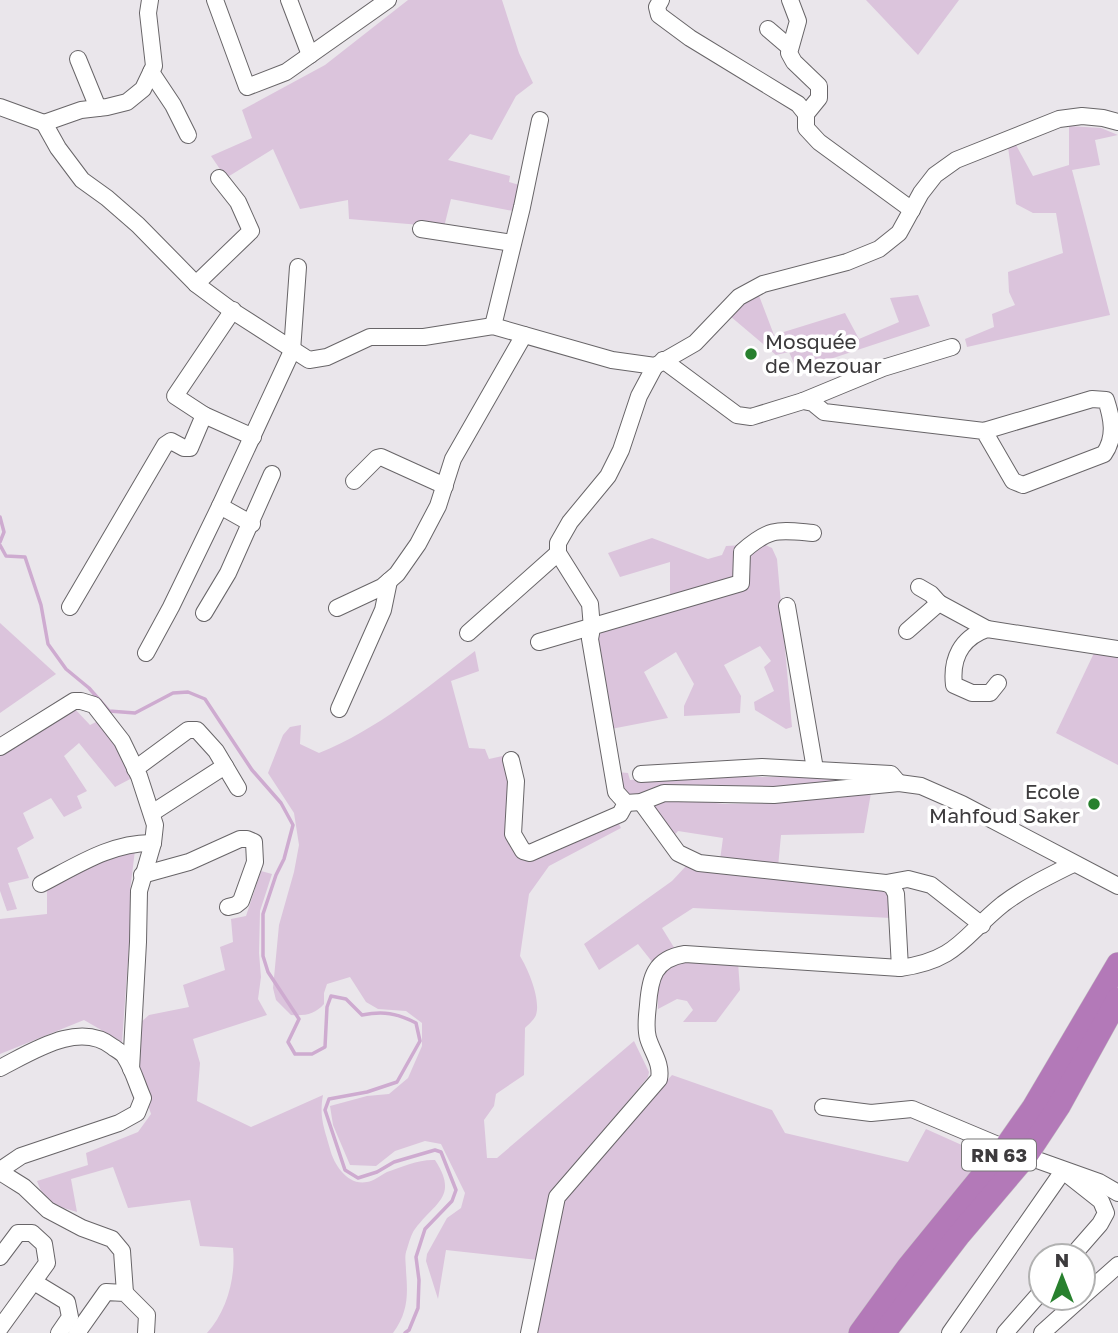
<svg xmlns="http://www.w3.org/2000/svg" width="1118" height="1333" font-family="'Golos Text',sans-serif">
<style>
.green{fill:#dbc4dc}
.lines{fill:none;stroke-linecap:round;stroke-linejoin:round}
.stream{stroke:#ceabd0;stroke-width:3.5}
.minor-casing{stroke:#686568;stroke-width:18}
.highway-casing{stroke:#c5c4c5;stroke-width:24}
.minor{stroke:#fff;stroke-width:16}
.highway{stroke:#b379b8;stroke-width:23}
.poi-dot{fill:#28802e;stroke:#fff;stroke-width:2.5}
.labels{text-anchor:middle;stroke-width:7;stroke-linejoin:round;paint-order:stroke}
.shield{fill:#fff;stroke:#777677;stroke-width:2}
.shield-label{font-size:19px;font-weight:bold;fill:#3d3b3d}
.poi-label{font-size:21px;fill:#3d3b3d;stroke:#fff;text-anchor:start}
</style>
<rect width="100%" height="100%" fill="#eae6eb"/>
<g class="green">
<path d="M408,0H502L519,53L533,83L516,96L492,140L470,134L448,160L510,176L509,182L523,186L518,212L451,199L444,227L349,219L348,200L300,209L273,149L226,178L211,156L252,138L242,110L325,65Z"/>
<path d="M866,0H959L918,55Z"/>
<path d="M1069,126L1101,128L1118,135L1095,140L1100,165L1072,170L1110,315L967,347L965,339L994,327L992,314L1015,305L1009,292L1008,272L1063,253L1056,213H1033L1016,204L1008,147L1016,145L1033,176L1069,165Z"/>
<path d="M758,293L774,335L845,313L859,339L899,322L890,298L918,295L930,326L797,370L789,352L776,355L730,316L742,302Z"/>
<path d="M652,538L708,559L722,555L726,546L763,544L772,548L777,559L792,727L786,729L755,710L754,702L774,691L764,667L771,661L760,646L724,665L741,696L740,713L684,716V706L694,684L676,652L644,672L668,718L611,729L594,642L602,632L673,611L670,598V562L620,577L608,553Z"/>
<path d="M0,623L56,674L0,713Z"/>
<path d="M475,651L479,671L451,681L469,748L485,749L489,759L507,755L508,791L526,859L616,818L621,828L549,866L529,894L520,956C528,969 541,999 536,1015C534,1020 528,1025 525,1028L524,1075L496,1094L494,1106L484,1120L487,1158H497L634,1041L649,1072L648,1077L553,1192L538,1260L446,1250L438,1299L426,1261L427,1254L447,1218L461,1208L465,1193L441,1144L425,1141L395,1151L376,1166L350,1165L333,1125L330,1106L367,1096L389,1094L408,1078L422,1046V1023L406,1011L378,1009L366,1002L350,977L327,984L324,993V1004C315,1014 306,1016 291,1015L276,1000L273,988L279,925L294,872L299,845L294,813L268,773L283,735L290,727L301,725L300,744L319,753C377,730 426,688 475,651Z"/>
<path d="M1094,653L1118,655V765L1056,733Z"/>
<path d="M73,707L90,725L100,720L134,777L115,787L79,743L64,756L87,791L77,796L82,808L64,817L51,798L23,813L34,838L17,848L29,878L8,883L17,909L7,911L0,891V753Z"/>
<path d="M617,772L628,773L630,780L659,777H873L872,782L624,796Z"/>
<path d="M871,793L864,833L781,835L778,867L720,860L723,838L678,831L672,838L648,805L666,798L725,804L776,803Z"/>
<path d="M135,850L130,891V933L122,1042L84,1020L0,1054V919L47,914V888L121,852Z"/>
<path d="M687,865L888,892L891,918L693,908L662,928L675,949L653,963L638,944L599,970L584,944L672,881Z"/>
<path d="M261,871L272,874L260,911L259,953L261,977L258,999L267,1015L193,1039L200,1063L197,1101L251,1127L323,1095C319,1117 324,1127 330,1149C334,1165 348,1186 367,1182C374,1181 381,1175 387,1172C401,1167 420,1159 435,1160C459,1197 435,1202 415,1229C411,1234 409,1243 407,1249C404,1256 406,1263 406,1271C408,1296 408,1312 393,1333H207C227,1311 236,1277 233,1248L200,1246L190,1200L128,1208L113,1167L71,1179L77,1212C54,1205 45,1204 37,1181L88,1165L86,1153L138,1132L151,1114L136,1067L140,1023L149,1015L189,1007L183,985L225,970L220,947L233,942L231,919L246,916Z"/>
<path d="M672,962H738L740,990L716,1022H683L693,1010L687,1001L677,999L658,1009L657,978Z"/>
<path d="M672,1075L772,1110L785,1133L908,1162L926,1129L993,1159L872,1333H538L563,1199Z"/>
</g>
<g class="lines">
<g class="stream">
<path d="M0,517L4,532L0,542"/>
<path d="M0,545L6,556L25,557L41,605L48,644L66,669L89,688L109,711L135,713L173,693L188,692L205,699L252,770L281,803L293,825L284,859L276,875L263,914V956L268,972L299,1019L288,1042L295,1054H312L325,1047L327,1007L331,996L346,999L362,1015C383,1011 397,1013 416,1023L420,1041L397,1082L367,1092L329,1099L325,1110L345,1170L358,1178L377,1172L394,1162L435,1150L441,1152L456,1190L452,1201L425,1229L416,1257L419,1280L418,1308L409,1330L405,1333"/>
</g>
<defs>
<g id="minor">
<path d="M215,0L247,87L286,72L388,0"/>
<path d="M289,0L310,55"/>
<path d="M661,0L657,7L659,15L690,38L798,104L806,114V128L819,142L912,210"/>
<path d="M790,0L798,21L789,53L794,62L819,86V98L806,114"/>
<path d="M768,29L789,47"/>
<path d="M78,59L98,108"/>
<path d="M151,72L173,105L188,135"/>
<path d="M0,107L44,123"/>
<path d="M44,123L58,148L82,180L107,198L138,225L196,284L231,310L309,360L327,357L370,337H424L493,326L612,360L655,366L695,343L739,297L763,284L847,262L879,249L899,233L921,193L935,175L956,160L1059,119L1082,116L1103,118L1118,122"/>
<path d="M44,123L81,110L107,107L127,102L143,89L154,66L148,13L150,0"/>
<path d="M421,229L512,243"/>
<path d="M196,284L251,231L238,202L219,178"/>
<path d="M493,326L522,207L540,120"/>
<path d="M663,360L737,415L751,417L803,401L813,403L824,412L984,431L1092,399L1106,400C1112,418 1116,437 1104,454L1023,485L1013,481L984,431"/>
<path d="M655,366L639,396L621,450L608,476L570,522L558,543V553L590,604L592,628L590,639L616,792L626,803L641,802L664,793L774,795L899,783L921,786L962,804L1118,886"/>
<path d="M803,401L883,368L952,347"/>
<path d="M204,415L175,396L233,310"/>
<path d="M354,481L377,458L381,457L445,486"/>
<path d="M220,506L252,524"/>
<path d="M919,587L931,594L939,603"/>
<path d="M787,606L815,769"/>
<path d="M70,607L165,445L171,441L184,448H190L204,415L253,437"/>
<path d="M337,608L382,587L397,574L418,544L438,506L453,459L524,335"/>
<path d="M204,613L228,573L272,474"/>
<path d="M907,631L939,603L987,629"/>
<path d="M468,633L558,553"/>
<path d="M539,642L741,583L742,552C770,527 778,530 813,533"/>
<path d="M146,653L171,607L220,506L292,351L298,267"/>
<path d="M998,683L990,693H972L954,685C951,659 961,638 987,629L1118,649"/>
<path d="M339,709L383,610L389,581"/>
<path d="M0,747L74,701H81L94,705L122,741L139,776L155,825L153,843L139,891L138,942L131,1069"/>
<path d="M511,760L516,781L513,834L523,851L530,853L539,849L620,814L626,803"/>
<path d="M135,769L188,730H197L216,751L238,788"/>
<path d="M641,774L762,767L891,774L897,781"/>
<path d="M641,802L678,853L699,863L886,883L908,879L931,885L982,925"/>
<path d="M152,813L225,766"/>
<path d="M142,875L189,862L240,839H247L254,842L255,862L241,901L236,905L228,907"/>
<path d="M886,883L892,886L896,894L900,968"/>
<path d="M41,884C76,866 112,842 153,843"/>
<path d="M0,1068C32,1052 79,1020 113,1047C117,1050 123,1053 125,1057C133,1069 137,1085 143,1098L137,1113L119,1123L21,1156L0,1170"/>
<path d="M823,1107L871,1113L912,1109L1005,1148"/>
<path d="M1026,1156L1099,1182L1118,1193"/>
<path d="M0,1172L24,1187L48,1210L82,1228L112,1239L122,1251L125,1293"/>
<path d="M0,1257L18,1233H32L44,1244L47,1263L0,1328"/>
<path d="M34,1282L67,1302L70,1317L59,1333"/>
<path d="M1083,1296L1118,1265"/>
<path d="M77,1333L106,1292L125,1293L147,1315L146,1333"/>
<path d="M529,1333L557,1197L659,1079C662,1063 652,1052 648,1038C645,1027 647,1016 648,1005C650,978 654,959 685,954L900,968C958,960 963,936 1003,904C1024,888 1049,876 1073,864"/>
<path d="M950,1333L1063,1171L1101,1201L1106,1213L1100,1224L1072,1256"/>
<path d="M1005,1333L1041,1292"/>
<path d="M1042,1333L1081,1298"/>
</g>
<g id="highway">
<path d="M860,1333L908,1267L1005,1148L1033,1108L1118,964"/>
<path d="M884,1333L959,1235L1026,1156L1059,1106L1118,999"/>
</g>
</defs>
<use href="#minor" class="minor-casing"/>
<use href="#highway" class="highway-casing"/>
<use href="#minor" class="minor"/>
<use href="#highway" class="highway"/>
</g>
<g class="poi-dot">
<circle cx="751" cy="354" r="7"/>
<circle cx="1094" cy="804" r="7"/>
</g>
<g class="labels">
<rect class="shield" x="962" y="1139.5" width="74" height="31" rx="5"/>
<g class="shield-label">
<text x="999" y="1162">RN 63</text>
</g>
<g class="poi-label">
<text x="765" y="349">Mosquée<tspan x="765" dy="24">de Mezouar</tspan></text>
<text x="1080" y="799" text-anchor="end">Ecole<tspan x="1080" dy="24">Mahfoud Saker</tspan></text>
</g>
</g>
<g transform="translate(1062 1277)"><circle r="33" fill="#ffffff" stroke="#b1b1b1" stroke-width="2"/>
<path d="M0-5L12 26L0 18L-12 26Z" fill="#28802e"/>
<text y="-10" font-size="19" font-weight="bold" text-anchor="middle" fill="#3d3b3d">N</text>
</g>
</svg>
